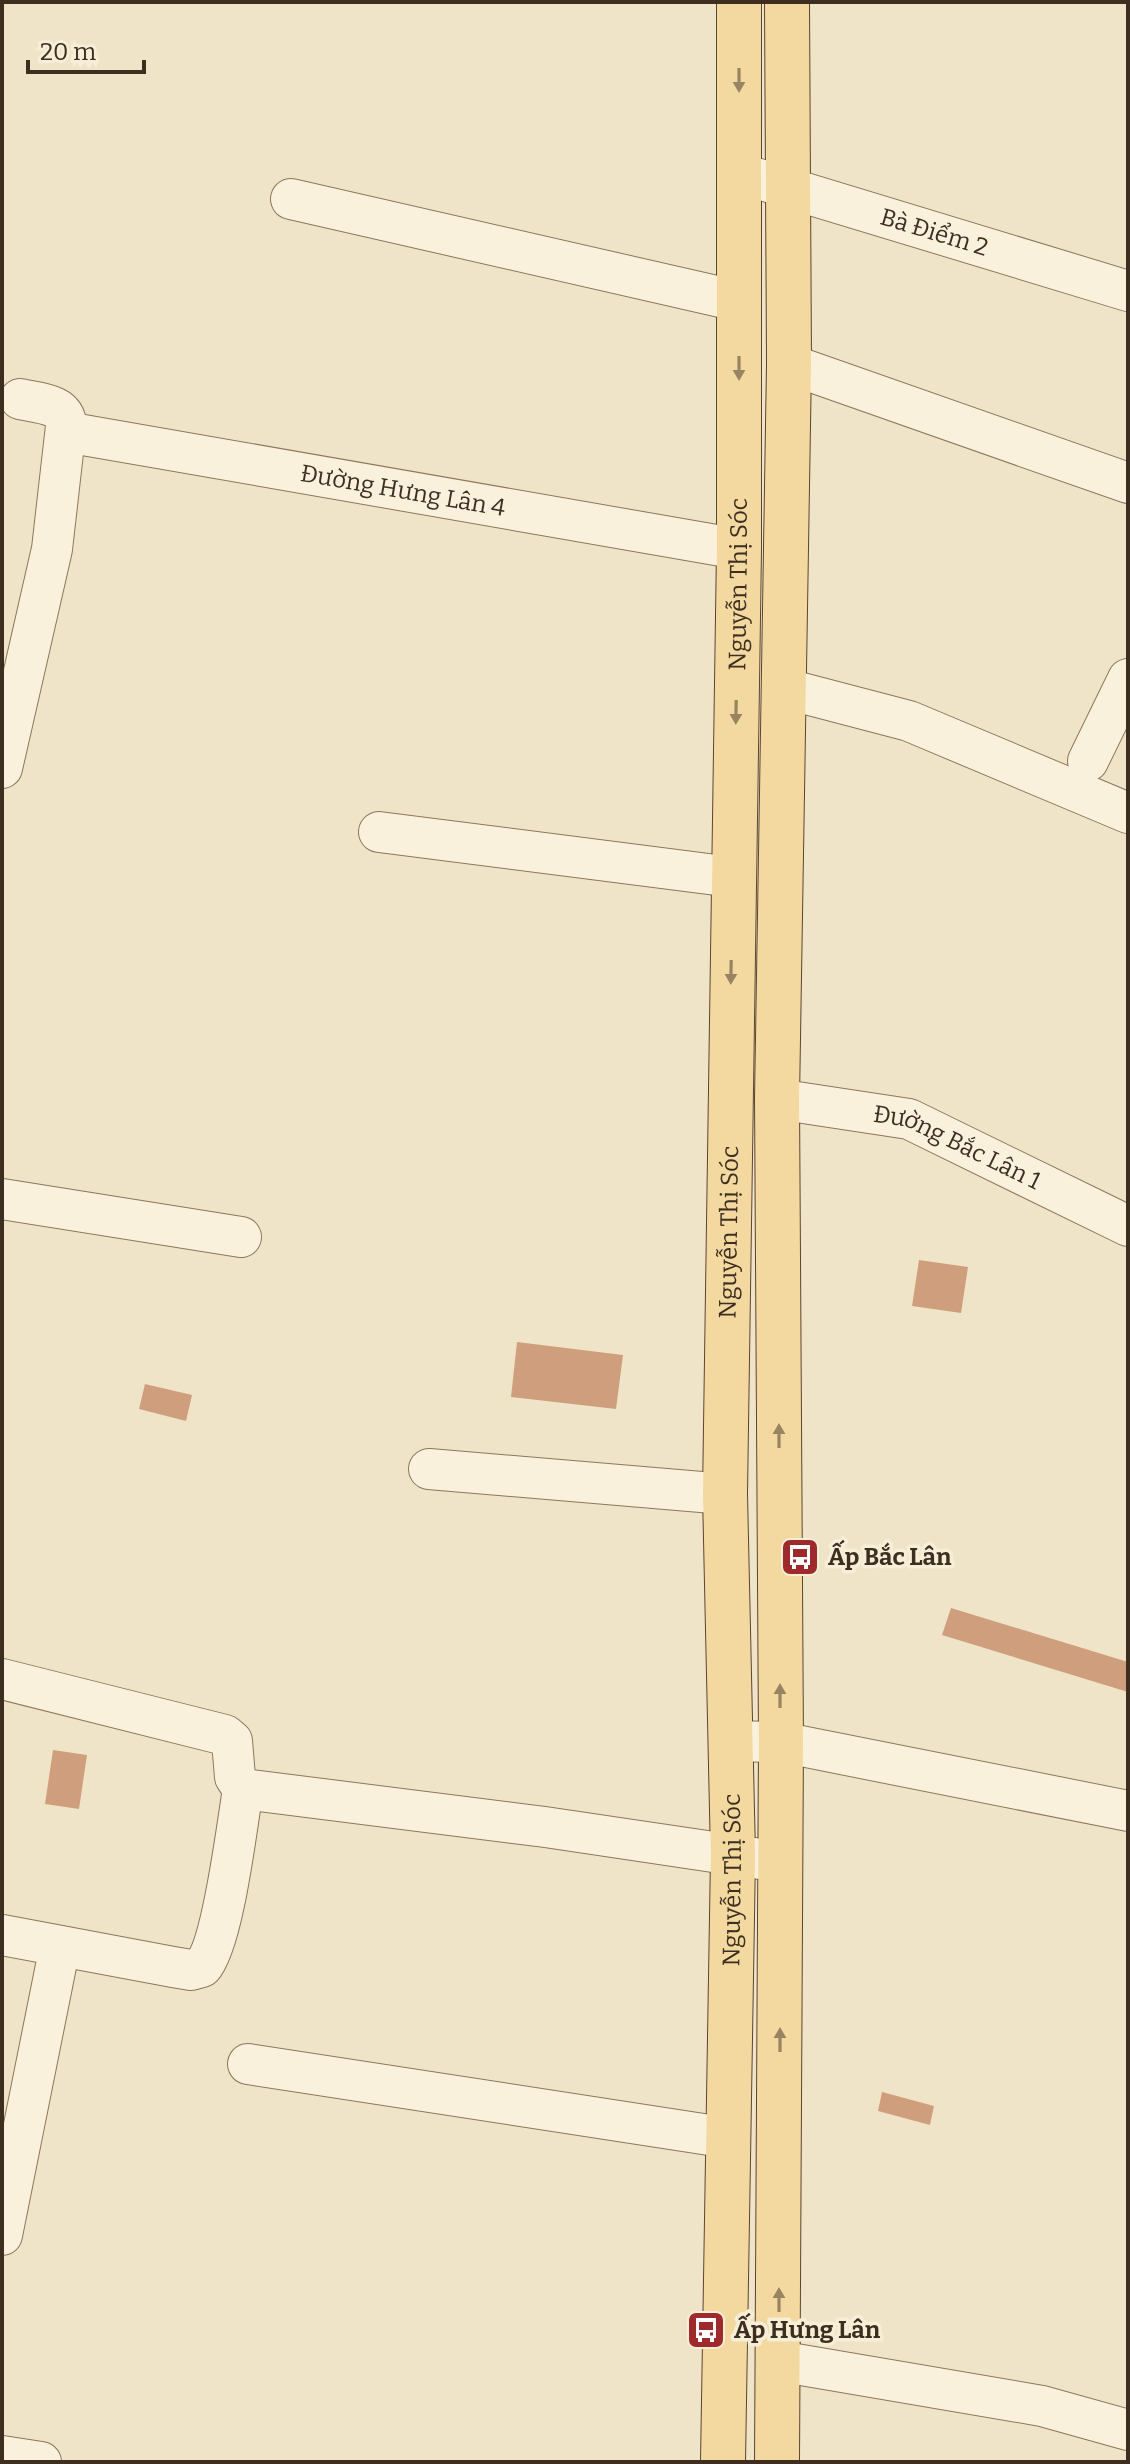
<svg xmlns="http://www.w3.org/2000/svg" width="1130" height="2464" font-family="Bitter,serif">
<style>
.building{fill:#cf9f7d}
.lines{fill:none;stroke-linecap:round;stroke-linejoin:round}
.minor-casing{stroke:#8d765c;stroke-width:42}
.major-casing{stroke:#5b4430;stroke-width:46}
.minor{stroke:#faf1dc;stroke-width:40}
.major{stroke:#f3d9a0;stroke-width:44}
.oneway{fill:#988460}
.labels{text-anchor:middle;stroke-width:7;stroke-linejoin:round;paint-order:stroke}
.street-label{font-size:24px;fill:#3d2e20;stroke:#f7eed8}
.poi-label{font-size:24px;font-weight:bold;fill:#3d2e20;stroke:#f7eed8;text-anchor:start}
</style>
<rect width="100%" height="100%" fill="#f0e4c8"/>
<g class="building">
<path d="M919,1260L968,1267L961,1313L912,1306Z"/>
<path d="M517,1342L623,1355L616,1409L511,1397Z"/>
<path d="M145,1384L192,1395L186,1421L139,1409Z"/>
<path d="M951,1608L1128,1662V1692L942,1635Z"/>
<path d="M53,1750L87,1755L79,1809L45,1804Z"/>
<path d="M882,2092L934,2106L930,2125L878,2111Z"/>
</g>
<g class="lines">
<defs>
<g id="minor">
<path id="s1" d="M739,173L1128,291"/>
<path d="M291,199L738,301"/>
<path d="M789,364L1128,483"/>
<path id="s2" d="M66,432L739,549"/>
<path d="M783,688L909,721L1128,813"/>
<path d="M1088,761L1128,679"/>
<path d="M2,768L52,549L66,426C67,403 37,403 20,399"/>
<path d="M379,832L732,877"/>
<path id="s3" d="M777,1099L909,1119L1128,1226"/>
<path d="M2,1199L241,1237"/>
<path d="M429,1469L725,1494"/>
<path d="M2,1679L225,1735L232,1741L235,1777L243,1789C237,1825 223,1945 202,1967L191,1970L173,1967L2,1935"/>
<path d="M730,1741L781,1742L1128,1811"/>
<path d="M243,1789L545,1827L781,1862"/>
<path d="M248,2064L729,2138"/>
<path d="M2,2235L60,1946"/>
<path d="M778,2361L1042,2406L1128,2430"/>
<path d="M2,2456L41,2462"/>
</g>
<g id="major">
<path id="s4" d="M723,2462L733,1856L725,1494L739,549V2"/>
<path d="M777,2462L781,1742L777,1099L789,364L787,2"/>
</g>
</defs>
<use href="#minor" class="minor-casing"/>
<use href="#major" class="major-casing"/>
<use href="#minor" class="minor"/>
<use href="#major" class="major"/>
</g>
<defs><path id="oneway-solid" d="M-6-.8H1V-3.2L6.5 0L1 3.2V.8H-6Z" transform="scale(2)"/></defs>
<g class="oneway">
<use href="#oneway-solid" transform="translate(739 80) rotate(90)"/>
<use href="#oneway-solid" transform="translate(739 368) rotate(90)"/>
<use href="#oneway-solid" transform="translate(736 712) rotate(91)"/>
<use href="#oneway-solid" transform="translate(731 972) rotate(91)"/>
<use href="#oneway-solid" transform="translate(779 1436) rotate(-90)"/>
<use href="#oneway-solid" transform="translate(780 1696) rotate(-90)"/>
<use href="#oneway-solid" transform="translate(780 2040) rotate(-90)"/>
<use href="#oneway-solid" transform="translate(779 2300) rotate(-90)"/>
</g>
<defs>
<symbol id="bus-square" viewBox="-11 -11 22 22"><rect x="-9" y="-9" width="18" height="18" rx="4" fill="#9e2a2b" stroke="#f7eed8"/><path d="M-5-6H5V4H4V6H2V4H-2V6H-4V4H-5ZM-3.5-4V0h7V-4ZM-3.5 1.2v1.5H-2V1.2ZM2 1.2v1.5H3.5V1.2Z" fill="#fff"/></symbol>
</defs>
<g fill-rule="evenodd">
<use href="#bus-square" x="778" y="1535" width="44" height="44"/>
<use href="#bus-square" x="684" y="2308" width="44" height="44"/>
</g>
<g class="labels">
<g class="street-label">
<text dy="8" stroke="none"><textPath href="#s1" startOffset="204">Bà Điểm 2</textPath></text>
<text dy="8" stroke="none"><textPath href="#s2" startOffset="342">Đường Hưng Lân 4</textPath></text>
<text dy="8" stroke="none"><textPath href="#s4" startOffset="1878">Nguyễn Thị Sóc</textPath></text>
<text dy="8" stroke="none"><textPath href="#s3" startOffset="188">Đường Bắc Lân 1</textPath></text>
<text dy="8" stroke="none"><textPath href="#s4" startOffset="1230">Nguyễn Thị Sóc</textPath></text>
<text dy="8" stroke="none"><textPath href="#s4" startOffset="582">Nguyễn Thị Sóc</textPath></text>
</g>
<g class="poi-label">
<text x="828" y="1565">Ấp Bắc Lân</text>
<text x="734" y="2338">Ấp Hưng Lân</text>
</g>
</g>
<rect width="1130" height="2464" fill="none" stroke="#3d2e20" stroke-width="8"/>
<path d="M28 60v12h116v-12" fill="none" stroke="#3d2e20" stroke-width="4"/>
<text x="40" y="60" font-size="24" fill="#3d2e20" stroke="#f7eed8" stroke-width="6" paint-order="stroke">20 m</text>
</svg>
